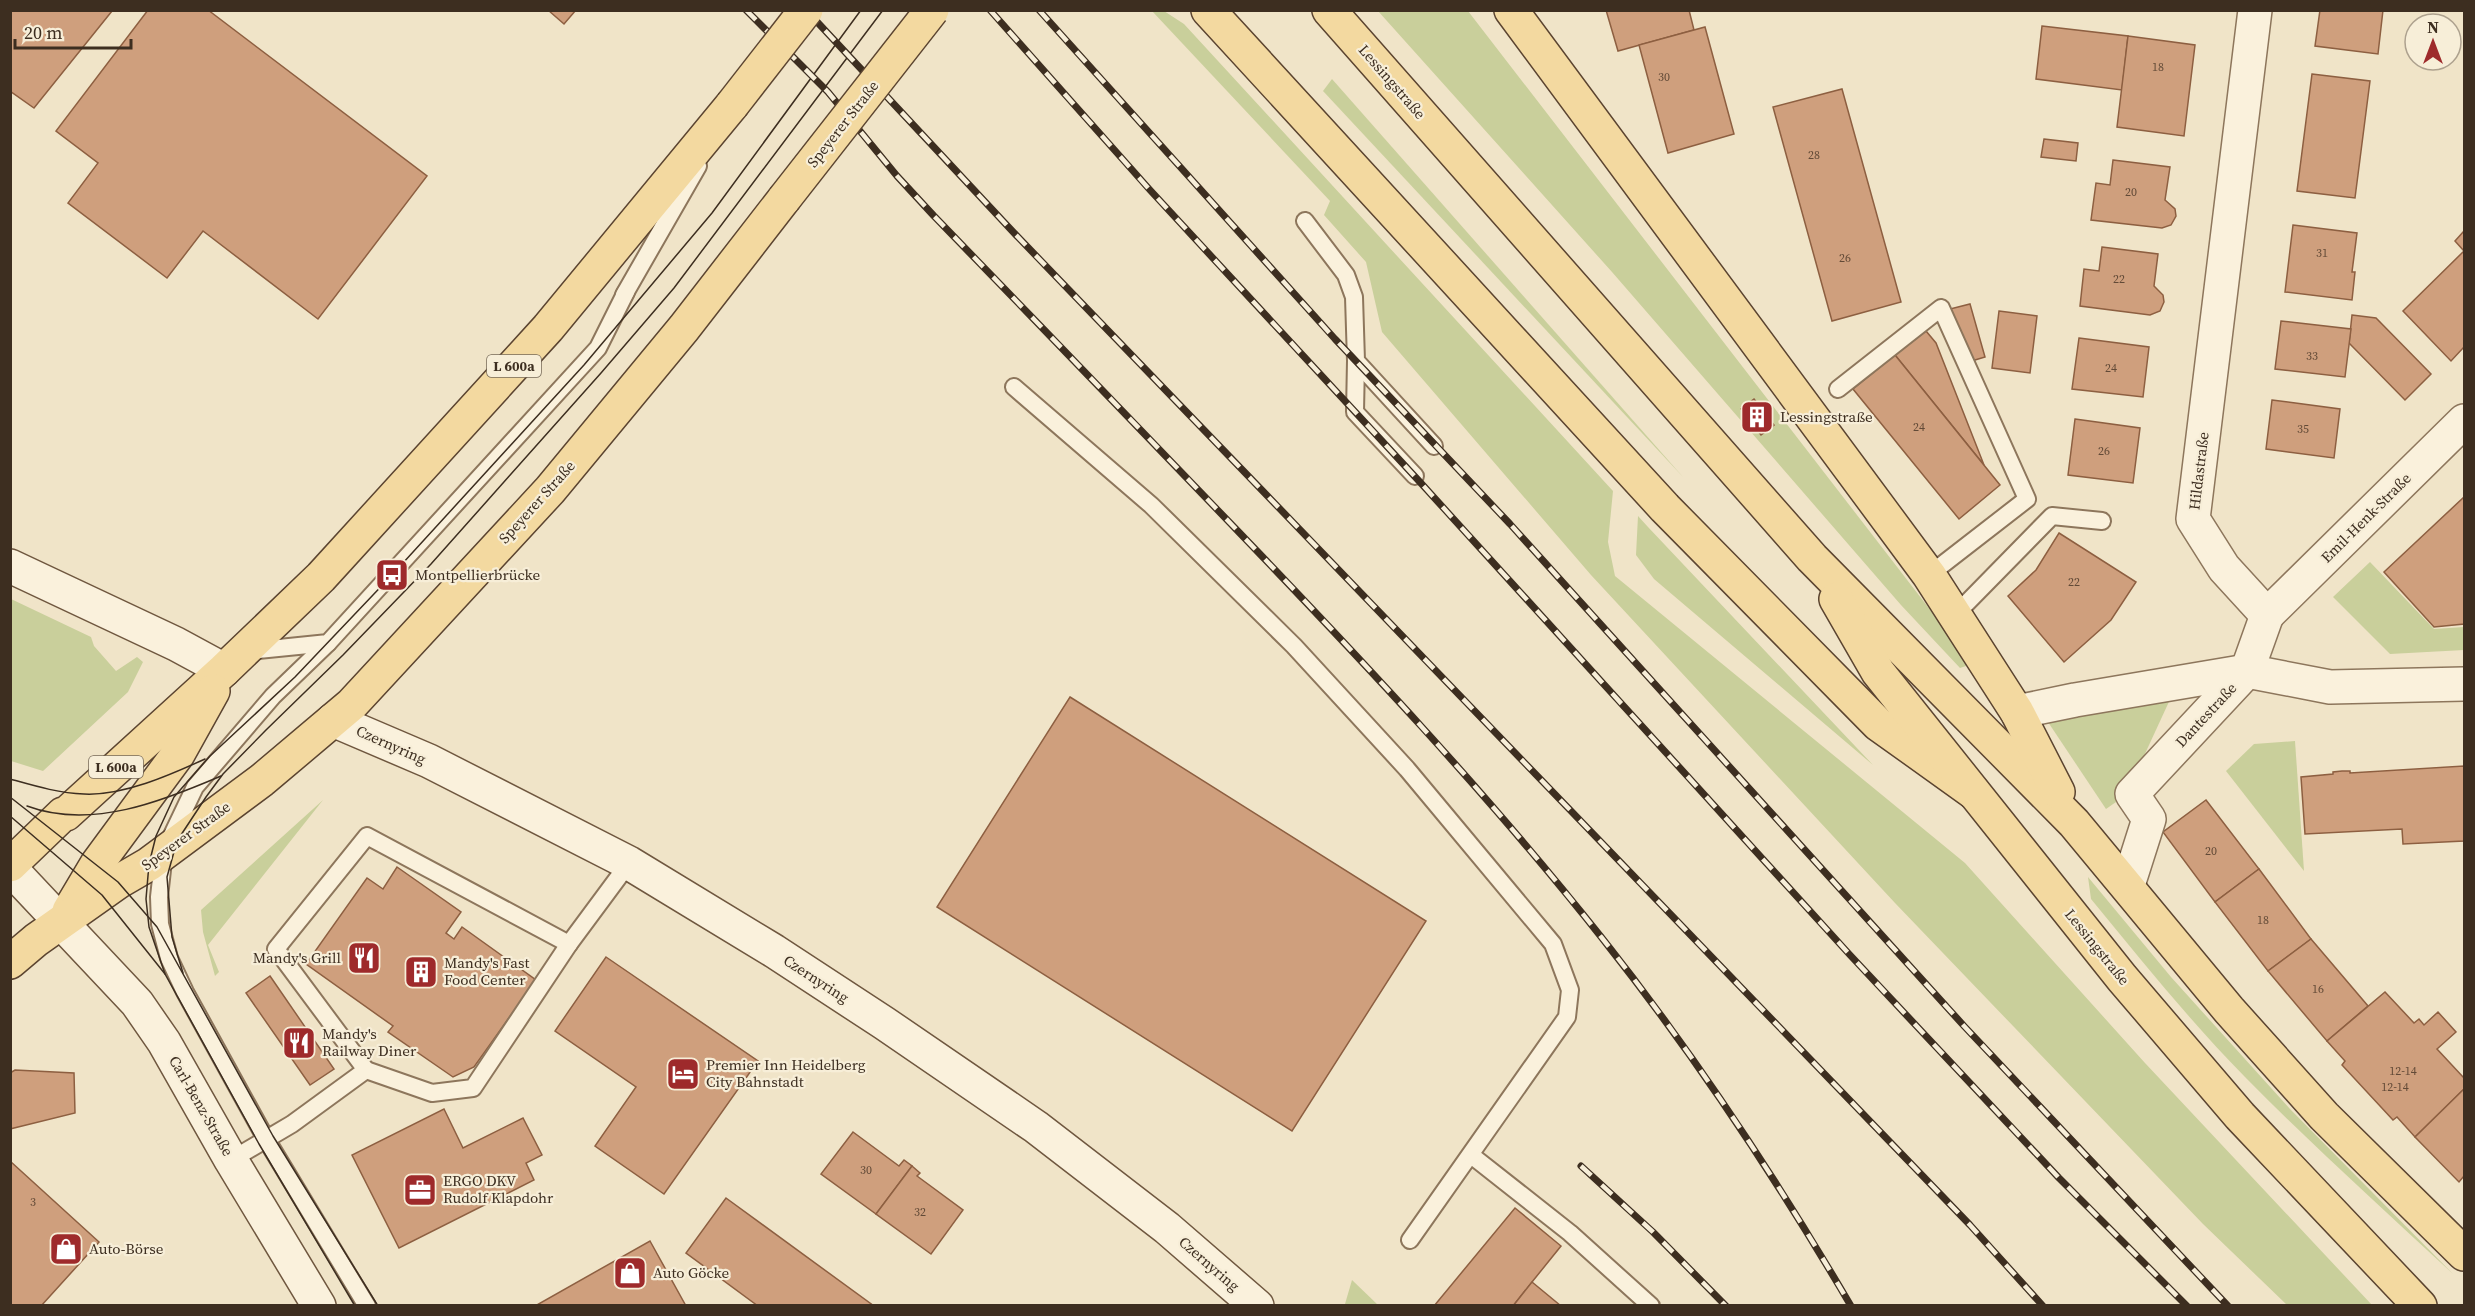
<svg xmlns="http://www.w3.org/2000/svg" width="2475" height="1316" font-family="'Source Serif 4',serif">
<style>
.green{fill:#c9cf9b}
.building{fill:#cf9f7d;stroke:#8d5f41;stroke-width:1.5}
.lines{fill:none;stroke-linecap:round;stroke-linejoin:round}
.lane-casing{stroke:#8d765c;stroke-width:20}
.street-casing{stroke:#8d765c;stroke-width:36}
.secondary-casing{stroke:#6f573f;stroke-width:36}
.primary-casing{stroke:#5b4430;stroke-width:36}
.lane{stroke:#faf1dc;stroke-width:16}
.street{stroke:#faf1dc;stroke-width:33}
.secondary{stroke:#faf1dc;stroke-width:33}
.primary{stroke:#f3d9a0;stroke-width:33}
.tram{stroke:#3d2e20;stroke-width:1.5}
.rail-casing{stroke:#3d2e20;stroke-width:7}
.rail{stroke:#f7eed8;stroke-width:4.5;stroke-dasharray:14;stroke-linecap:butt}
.primary-bridge-casing{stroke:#5b4430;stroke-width:36;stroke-linecap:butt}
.primary-bridge{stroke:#f3d9a0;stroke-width:33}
.labels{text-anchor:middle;stroke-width:4.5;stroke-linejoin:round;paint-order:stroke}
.number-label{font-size:12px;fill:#624a37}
.shield{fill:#f7eed8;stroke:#756857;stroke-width:1.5}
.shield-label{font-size:14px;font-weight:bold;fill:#3d2e20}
.street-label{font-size:15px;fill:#3d2e20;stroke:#f7eed8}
.poi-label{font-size:15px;fill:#3d2e20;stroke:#f7eed8;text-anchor:start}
</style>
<rect width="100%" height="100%" fill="#f0e4c8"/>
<g class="green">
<path d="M1152,11H1164L1184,24L1613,491L1608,542L1615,576L1965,863L2145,1063L2372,1305H2287L2203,1224L1895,903L1591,575L1382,332L1366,262L1324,215L1330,201Z"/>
<path d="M1378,11H1468L1972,664L1960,668L1901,605L1612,272Z"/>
<path d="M1332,79L1683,477L1323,91Z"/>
<path d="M1638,516L1648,527L1873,765L1654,579L1636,555Z"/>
<path d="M2370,562L2434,629L2464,627V650L2390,654L2333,597Z"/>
<path d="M11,599L91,637L94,646L116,671L137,657L143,662L128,692L43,771L11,761Z"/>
<path d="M2173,693L2126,795L2106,809L2048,722Z"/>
<path d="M2295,741L2304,871L2226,771L2254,744Z"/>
<path d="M323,800L208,945L219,972L215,976L203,932L201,910Z"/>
<path d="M2088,877L2171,977L2290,1109L2453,1274C2383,1209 2312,1145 2245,1077C2190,1021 2141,960 2091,899Z"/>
<path d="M1352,1280L1378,1305L1345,1304Z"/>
</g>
<g class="building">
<path d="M10,10H111L112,11L34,108L10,91Z"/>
<path d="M148,10H208L427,176L318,319L203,231L167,278L68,203L98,163L56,131Z"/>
<path d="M548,10H576L564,24Z"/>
<path d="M1606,10H1689L1694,30L1618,51Z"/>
<path d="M2320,10H2383L2378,54L2315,46Z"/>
<path d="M2042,26L2128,36L2122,90L2036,79Z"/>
<path d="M1705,27L1734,134L1668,153L1639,45Z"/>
<path d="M2128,36L2195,45L2184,136L2117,127Z"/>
<path d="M2312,74L2370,81L2355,198L2297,191Z"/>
<path d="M1842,89L1901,302L1832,321L1773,107Z"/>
<path d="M2044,139L2078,143L2076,161L2041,157Z"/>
<path d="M2113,160L2170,167L2165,200L2175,209L2176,216L2171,225L2162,228L2091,220L2096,183L2110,185Z"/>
<path d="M2293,225L2357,233L2352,272H2355L2352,300L2285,292Z"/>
<path d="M2464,231V251L2455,241Z"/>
<path d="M2102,247L2158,254L2154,286L2163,295L2164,302L2160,311L2150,315L2080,306L2084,269L2099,271Z"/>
<path d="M2464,251V347L2451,361L2403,311Z"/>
<path d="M1970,304L1985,357L1965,363L1950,309Z"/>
<path d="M1999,311L2037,316L2030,373L1992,368Z"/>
<path d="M2352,315L2376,318L2431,374L2405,400L2349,343Z"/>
<path d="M2281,321L2351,329L2345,377L2275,369Z"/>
<path d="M1926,331L1936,343L1984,465L1895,355Z"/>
<path d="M2079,338L2149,347L2143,397L2072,389Z"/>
<path d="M1895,355L2000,485L1959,519L1853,389Z"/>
<path d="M1754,399L1774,425L1761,435L1741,409Z"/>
<path d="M2272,400L2340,409L2334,458L2266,449Z"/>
<path d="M2075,419L2140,428L2133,483L2068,475Z"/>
<path d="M2464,497V624L2434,627L2384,572Z"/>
<path d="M2059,533L2136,582L2111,620L2064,662L2008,596L2036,570Z"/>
<path d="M1070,697L1426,921L1292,1131L937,907Z"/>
<path d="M2464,766V841L2403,844L2402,829L2305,834L2301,777L2333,774V772L2342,771H2350V773Z"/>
<path d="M2206,800L2259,869L2215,902L2163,832Z"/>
<path d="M397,867L461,912L446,933L454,939L462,927L536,980L474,1067L453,1077L388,1032L393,1026L306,964L367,878L383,889Z"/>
<path d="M2259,869L2311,939L2268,971L2215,902Z"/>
<path d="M2311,939L2368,1006L2327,1041L2268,971Z"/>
<path d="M606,957L758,1061L664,1194L595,1146L636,1087L555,1031Z"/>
<path d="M270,976L334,1069L310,1085L246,993Z"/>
<path d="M2385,992L2414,1023L2419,1019L2424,1025L2438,1012L2456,1032L2437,1049L2464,1078V1089L2415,1137L2397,1117L2393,1120L2342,1065L2345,1061L2327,1041Z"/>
<path d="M15,1070L74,1073L75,1113L10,1129V1073Z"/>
<path d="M2464,1089V1176L2459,1182L2415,1137Z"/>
<path d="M444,1109L463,1148L523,1118L542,1155L526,1163L534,1180L399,1248L352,1155Z"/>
<path d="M853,1132L899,1166L904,1160L912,1166L876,1214L821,1174Z"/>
<path d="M10,1161L99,1242L41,1306H10Z"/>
<path d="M912,1166L920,1173L917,1176L963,1210L931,1254L876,1214Z"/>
<path d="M726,1198L874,1306H758L686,1253Z"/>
<path d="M1515,1208L1561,1246L1532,1282L1513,1306H1434Z"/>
<path d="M650,1241L686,1306H535Z"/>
<path d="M1532,1282L1561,1306H1513Z"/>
</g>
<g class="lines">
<defs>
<g id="lane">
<path d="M1305,221L1346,275L1354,297L1356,361L1434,446"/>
<path d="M624,295L698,166"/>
<path d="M1356,361L1355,412L1415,476"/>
<path d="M1014,387L1151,505L1294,646L1407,769L1553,944L1570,990L1567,1017L1410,1240"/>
<path d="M1838,389L1941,308L2027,499L1929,575"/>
<path d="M1954,616L2052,516L2102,521"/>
<path d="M328,643L273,696L195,787L164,852L159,897L160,924L169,958L185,992L266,1139L367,1306"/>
<path d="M249,651L328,643L598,348L626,292"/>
<path d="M366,1070L432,1093L473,1088L569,944"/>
<path d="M1471,1155L1570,1233L1651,1306"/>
<path d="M231,1160L292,1124L366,1070L276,949L367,836L569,944L629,863"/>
</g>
<g id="street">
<path d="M2267,615L2464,421"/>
<path d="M2017,712L2075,700L2247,671L2330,687L2464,684"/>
<path d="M2128,885L2149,819L2132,794L2247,671L2267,615L2224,568L2193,519L2255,10"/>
</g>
<g id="secondary">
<path d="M10,566L176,644L224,670"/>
<path d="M333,720L429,761L629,863L774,951L884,1023L1036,1127L1167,1228L1257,1306"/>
<path d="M10,868L137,1003L164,1042L231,1160L319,1306"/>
</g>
<g id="primary">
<path d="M1208,10L1665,508L1878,724L1973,792"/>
<path d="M1329,10L1812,558L2074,823L2229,1010L2324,1116L2464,1254"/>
<path d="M1511,10L1929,575L2017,712L2058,792"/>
<path d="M1836,599L1878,672L2122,978L2240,1116L2420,1306"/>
<path d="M10,865L63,814H66L224,670L321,577L548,328L732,105"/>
<path d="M69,911L97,864L178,754L213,691"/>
<path d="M10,962L36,940L118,882L149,864L262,780L352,704L550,490L684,328L784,199"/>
</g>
</defs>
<use href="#lane" class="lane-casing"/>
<use href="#street" class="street-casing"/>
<use href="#secondary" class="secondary-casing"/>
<use href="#primary" class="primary-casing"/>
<use href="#lane" class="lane"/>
<use href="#street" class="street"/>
<use href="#secondary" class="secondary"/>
<use href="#primary" class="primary"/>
<g class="tram">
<path d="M10,779C35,786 58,793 84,794C123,796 170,775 205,759"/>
<path d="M10,797L118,882L157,927L273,1136L378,1306"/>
<path d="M27,806C91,830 163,801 221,776"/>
<path d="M10,816L102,895L165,974L259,1144L355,1306"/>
<path d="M183,973L172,937L167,877L177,841L206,797L223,774L266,730L343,655L431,564L601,373L674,288L883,10"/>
<path d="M165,974L149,927L146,899L149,864L156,836L174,797L210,756L295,677L392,575L584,365L712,213L861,10"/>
</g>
<defs>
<g id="rail">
<path d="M746,10L828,92L897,176L934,216C1034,319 1134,423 1233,526C1361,659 1487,793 1602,938C1694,1054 1776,1178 1851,1306"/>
<path d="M806,10L1016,235L1970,1225L2043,1306"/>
<path d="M990,10L1150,190L1419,481L1850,955L2059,1178L2187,1306"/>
<path d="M1039,10L1335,339L1510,524L1964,1026L2228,1306"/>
<path d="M1581,1166L1653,1232L1726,1306"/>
</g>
</defs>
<use href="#rail" class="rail-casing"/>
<use href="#rail" class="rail"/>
<defs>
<g id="primary-bridge">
<path d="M732,105L806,10"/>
<path d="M784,199L932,10"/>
</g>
</defs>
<use href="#primary-bridge" class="primary-bridge-casing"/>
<use href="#primary-bridge" class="primary-bridge"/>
</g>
<defs>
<symbol id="building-square" viewBox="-11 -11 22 22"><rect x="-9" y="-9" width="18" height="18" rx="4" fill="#9e2a2b" stroke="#f7eed8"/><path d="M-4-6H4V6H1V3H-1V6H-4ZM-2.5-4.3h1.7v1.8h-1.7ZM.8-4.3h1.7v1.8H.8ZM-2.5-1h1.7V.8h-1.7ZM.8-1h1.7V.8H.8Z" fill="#fff"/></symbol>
<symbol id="bus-square" viewBox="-11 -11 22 22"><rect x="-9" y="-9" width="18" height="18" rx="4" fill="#9e2a2b" stroke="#f7eed8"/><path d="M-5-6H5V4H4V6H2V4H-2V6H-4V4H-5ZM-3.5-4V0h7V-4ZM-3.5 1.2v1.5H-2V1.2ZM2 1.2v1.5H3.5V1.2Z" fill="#fff"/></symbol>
<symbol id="restaurant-square" viewBox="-11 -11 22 22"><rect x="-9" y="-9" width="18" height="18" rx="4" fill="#9e2a2b" stroke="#f7eed8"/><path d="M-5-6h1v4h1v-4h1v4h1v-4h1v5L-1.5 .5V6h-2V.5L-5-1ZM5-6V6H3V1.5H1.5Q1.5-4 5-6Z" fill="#fff"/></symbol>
<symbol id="hotel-square" viewBox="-11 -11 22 22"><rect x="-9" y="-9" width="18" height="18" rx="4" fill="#9e2a2b" stroke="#f7eed8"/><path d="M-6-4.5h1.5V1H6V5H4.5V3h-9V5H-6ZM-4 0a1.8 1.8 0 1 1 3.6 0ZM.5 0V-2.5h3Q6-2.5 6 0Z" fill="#fff"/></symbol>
<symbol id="office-square" viewBox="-11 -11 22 22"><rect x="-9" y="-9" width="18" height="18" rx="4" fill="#9e2a2b" stroke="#f7eed8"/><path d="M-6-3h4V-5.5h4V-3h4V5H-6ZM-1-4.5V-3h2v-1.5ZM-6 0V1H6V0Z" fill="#fff"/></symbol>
<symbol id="shop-square" viewBox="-11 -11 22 22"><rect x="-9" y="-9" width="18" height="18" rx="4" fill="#9e2a2b" stroke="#f7eed8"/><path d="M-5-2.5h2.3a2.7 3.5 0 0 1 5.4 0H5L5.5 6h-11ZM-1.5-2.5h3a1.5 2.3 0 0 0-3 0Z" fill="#fff"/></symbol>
</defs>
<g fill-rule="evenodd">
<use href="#building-square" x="1738" y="398" width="38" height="38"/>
<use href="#bus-square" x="373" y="556" width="38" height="38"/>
<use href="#restaurant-square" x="345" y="939" width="38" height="38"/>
<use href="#building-square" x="402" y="953" width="38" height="38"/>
<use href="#restaurant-square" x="280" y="1024" width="38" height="38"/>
<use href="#hotel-square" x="664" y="1055" width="38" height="38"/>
<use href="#office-square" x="401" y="1171" width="38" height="38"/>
<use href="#shop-square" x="47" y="1230" width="38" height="38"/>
<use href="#shop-square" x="611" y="1254" width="38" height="38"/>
</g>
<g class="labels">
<g class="number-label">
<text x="2158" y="71">18</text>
<text x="1664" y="81">30</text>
<text x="1814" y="159">28</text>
<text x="2131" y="196">20</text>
<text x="2322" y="257">31</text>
<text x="1845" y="262">26</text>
<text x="2119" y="283">22</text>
<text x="2312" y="360">33</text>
<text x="2111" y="372">24</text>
<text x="1919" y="431">24</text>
<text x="2303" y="433">35</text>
<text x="2104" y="455">26</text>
<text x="2074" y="586">22</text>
<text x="2211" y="855">20</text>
<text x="2263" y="924">18</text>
<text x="2318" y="993">16</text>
<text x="2403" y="1075">12-14</text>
<text x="2395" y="1091">12-14</text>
<text x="866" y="1174">30</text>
<text x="33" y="1206">3</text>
<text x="920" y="1216">32</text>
</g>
<g class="shield">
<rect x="487" y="355" width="54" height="22" rx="4.5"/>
<rect x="89" y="756" width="54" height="22" rx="4.5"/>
</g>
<g class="shield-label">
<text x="514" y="371">L 600a</text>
<text x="116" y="772">L 600a</text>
</g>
<g class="street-label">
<text transform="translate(1392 82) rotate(49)" y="5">Lessingstraße</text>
<text transform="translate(843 124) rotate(-52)" y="5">Speyerer Straße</text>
<text transform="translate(2199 471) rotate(-83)" y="5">Hildastraße</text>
<text transform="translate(537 502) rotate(-48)" y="5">Speyerer Straße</text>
<text transform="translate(2366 518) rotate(-45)" y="5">Emil-Henk-Straße</text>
<text transform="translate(2206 715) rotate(-47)" y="5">Dantestraße</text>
<text transform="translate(391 745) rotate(24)" y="5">Czernyring</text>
<text transform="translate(186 836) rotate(-36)" y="5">Speyerer Straße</text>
<text transform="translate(2097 947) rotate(51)" y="5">Lessingstraße</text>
<text transform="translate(816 979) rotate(33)" y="5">Czernyring</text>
<text transform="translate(201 1106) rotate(60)" y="5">Carl-Benz-Straße</text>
<text transform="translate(1209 1264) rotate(41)" y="5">Czernyring</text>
</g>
<g class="poi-label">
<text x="1780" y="422">Lessingstraße</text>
<text x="415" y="580">Montpellierbrücke</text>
<text x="341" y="963" text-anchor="end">Mandy's Grill</text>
<text x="444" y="968">Mandy's Fast<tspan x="444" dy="17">Food Center</tspan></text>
<text x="322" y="1039">Mandy's<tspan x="322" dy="17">Railway Diner</tspan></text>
<text x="706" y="1070">Premier Inn Heidelberg<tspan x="706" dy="17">City Bahnstadt</tspan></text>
<text x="443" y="1186">ERGO DKV<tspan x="443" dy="17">Rudolf Klapdohr</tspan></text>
<text x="89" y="1254">Auto-Börse</text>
<text x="653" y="1278">Auto Göcke</text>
</g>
</g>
<rect width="2475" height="1316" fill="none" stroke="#3d2e20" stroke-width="24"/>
<g transform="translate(2433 42)"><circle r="28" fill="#f7eed8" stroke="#ada18e" stroke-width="1.5"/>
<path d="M0-4.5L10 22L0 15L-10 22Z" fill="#9e2a2b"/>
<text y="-9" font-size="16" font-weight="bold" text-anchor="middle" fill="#3d2e20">N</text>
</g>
<path d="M15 39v9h116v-9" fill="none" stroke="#3d2e20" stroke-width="3"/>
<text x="24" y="39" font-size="18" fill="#3d2e20" stroke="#f7eed8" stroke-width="4.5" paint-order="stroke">20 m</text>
</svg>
